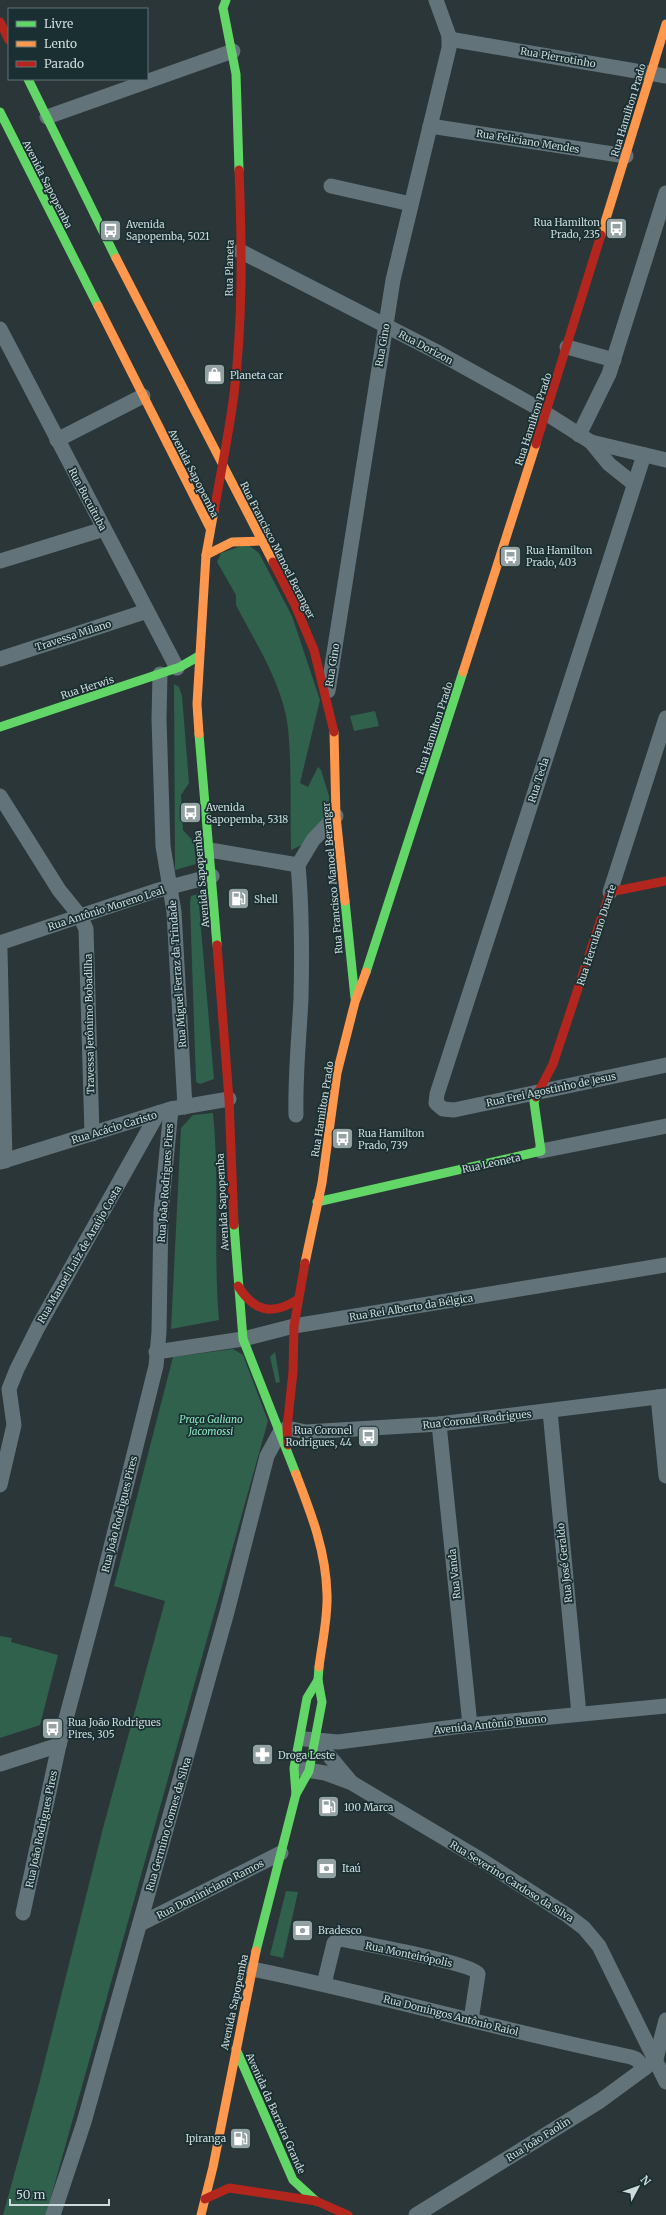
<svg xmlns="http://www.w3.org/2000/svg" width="666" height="2215" font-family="Merriweather,serif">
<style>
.green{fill:#2f614d}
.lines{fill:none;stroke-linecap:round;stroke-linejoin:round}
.street{stroke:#63737a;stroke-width:15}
.fast{stroke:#63d668;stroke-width:9}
.slow{stroke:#ff974d;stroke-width:9}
.jam{stroke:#b3261e;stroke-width:9}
.labels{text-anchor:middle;stroke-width:3.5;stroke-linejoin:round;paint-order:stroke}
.street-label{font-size:10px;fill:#cddadb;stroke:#1a2f32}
.poi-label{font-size:10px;fill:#cddadb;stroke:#1a2f32;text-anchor:start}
.park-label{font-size:10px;font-style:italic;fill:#8de8bf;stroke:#1a2f32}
</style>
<rect width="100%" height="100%" fill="#2a3637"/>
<g class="green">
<path d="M247,544L259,553L292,616L320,700L300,783L308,787L318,767L321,770L329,796L330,810L302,845L291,850C290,810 292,768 288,728C283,684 256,644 236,605V595L217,562L221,553Z"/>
<path d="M174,684L179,687L182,696L189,783L181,795L183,830L194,842L196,864L175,870Z"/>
<path d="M375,711L379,726L354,731L350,716Z"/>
<path d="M198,894L214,1079L200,1084L196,1082L190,903L191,896Z"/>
<path d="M213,1113C220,1182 213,1252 219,1320L171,1329L181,1128L193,1115Z"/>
<path d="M233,1349L243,1355L268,1421L46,2215H3L38,2088L103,1828L165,1601L114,1586L173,1357Z"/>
<path d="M275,1352L280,1382L276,1383L270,1357Z"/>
<path d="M0,1636L12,1638L11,1642L58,1655L40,1725L0,1738Z"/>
<path d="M286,1891L298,1892L283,1958L270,1955Z"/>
</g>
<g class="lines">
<g class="street">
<path d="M449,39L666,76"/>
<path d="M47,117L233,51"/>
<path d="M430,126L626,156"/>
<path d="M331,186L411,204"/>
<path d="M240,251L439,353L536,407L591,442L666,460"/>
<path d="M0,329L177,668"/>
<path d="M567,347L614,360"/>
<path d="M579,435L609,374L666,193"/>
<path d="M57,440L143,396"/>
<path d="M591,442L609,464L634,484"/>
<path d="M644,455L437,1094L436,1103L443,1109L454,1110L666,1065"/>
<path d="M0,561L104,529"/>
<path d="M0,659L147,611"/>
<path d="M160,674L159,719L163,846L174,912L185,1107"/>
<path d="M328,691L393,280L449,48V36L436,0"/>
<path d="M0,796L59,890L80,916L86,929L92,1134"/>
<path d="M210,850L298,865"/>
<path d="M298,865L313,840L336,816"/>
<path d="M610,892L666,718"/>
<path d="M0,943L155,891L212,876"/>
<path d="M0,950L5,1161"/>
<path d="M296,1115C295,1076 299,1038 301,999C302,954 302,909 298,865"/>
<path d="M541,1151L666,1126"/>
<path d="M0,1162L171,1109L229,1099"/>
<path d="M156,1352L243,1339L294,1326L666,1265"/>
<path d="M658,1397L666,1476"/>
<path d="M550,1411L579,1714"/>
<path d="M439,1424L470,1725"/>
<path d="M287,1428L306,1432L439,1424L666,1396"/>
<path d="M0,1485L14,1425L9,1389L17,1369L38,1327L158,1113"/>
<path d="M305,1739L338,1742L470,1725L666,1706"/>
<path d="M315,1739L351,1782"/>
<path d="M0,1764L59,1745"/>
<path d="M300,1769L325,1773L352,1783L483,1861L567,1915L584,1928L599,1946L666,2082"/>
<path d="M23,1913L59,1745L99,1595L156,1366L159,1332L161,1213L171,1109"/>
<path d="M140,1924L281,1853"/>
<path d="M252,1969C379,1995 504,2031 631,2057L636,2059L645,2068"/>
<path d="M324,1984L334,1943L340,1939C359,1943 472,1963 478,1974L471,2020"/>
<path d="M53,2215L84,2122L227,1612L267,1456L280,1432"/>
<path d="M416,2215L600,2101L645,2068L656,2059L666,2020"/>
</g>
<g class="fast">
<path d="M226,0L223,8L236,74L239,170"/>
<path d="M28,79L116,258"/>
<path d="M0,112L98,306"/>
<path d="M0,727L180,667L199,656"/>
<path d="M199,734L217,945"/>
<path d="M345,901L355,998"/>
<path d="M366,972L463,672"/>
<path d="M317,1202L541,1151L534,1102L536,1097"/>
<path d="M234,1225L243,1339L296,1474"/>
<path d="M296,1794L294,1768L307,1698L318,1680"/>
<path d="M256,1951L296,1794L309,1771L322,1702L318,1680L319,1667"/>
<path d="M236,2049L293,2180L316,2201"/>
</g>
<g class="slow">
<path d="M601,235L666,24"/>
<path d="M116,258L273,562"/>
<path d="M98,306L210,528"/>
<path d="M206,555L232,542L262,541"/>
<path d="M463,672L536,444"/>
<path d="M334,732L336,816L345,901"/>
<path d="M199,734L197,704L206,555L214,511"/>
<path d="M305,1263L322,1183L337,1073L355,1002L366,972"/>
<path d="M296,1474C311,1513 326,1551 327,1594C328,1618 322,1643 319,1667"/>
<path d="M201,2215L213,2167L256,1951"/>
</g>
<g class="jam">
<path d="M0,22L9,40"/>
<path d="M536,444L601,235"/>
<path d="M214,511C221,472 229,433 234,394C243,320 242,244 239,170"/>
<path d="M273,562L295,605L314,650L334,732"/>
<path d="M217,945L229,1099L234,1225"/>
<path d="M536,1097L553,1064L610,892L666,881"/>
<path d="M238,1286C254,1311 271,1316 297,1300"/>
<path d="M288,1445L287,1428L293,1372L294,1326L305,1263"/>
<path d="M205,2199L229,2188L316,2201L348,2215"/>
</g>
</g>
<defs>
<symbol id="bus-square" viewBox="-11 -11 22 22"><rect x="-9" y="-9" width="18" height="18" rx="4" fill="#94a1a2" stroke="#1a2f32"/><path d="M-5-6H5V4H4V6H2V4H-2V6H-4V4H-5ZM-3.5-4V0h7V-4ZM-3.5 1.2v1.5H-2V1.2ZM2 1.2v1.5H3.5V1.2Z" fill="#fff"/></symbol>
<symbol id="shop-square" viewBox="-11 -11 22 22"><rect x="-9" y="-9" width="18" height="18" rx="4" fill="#94a1a2" stroke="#1a2f32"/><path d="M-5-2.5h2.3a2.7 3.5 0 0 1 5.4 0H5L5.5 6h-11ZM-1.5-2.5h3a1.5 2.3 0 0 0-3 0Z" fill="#fff"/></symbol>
<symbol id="fuel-square" viewBox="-11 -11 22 22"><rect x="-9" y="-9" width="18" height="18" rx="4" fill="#94a1a2" stroke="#1a2f32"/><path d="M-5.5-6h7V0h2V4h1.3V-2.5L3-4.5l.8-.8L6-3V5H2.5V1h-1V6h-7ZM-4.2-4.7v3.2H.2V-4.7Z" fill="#fff"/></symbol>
<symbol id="pharmacy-square" viewBox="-11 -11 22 22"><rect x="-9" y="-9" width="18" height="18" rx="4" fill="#94a1a2" stroke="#1a2f32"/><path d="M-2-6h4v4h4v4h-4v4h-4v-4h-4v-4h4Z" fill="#fff"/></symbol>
<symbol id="bank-square" viewBox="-11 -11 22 22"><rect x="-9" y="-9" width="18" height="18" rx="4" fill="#94a1a2" stroke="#1a2f32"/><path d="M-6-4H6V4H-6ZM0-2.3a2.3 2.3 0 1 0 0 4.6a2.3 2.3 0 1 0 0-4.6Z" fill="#fff"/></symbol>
</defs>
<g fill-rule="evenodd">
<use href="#bus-square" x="604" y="216" width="25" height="25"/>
<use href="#bus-square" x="98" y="218" width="25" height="25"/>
<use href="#shop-square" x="202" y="362" width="25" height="25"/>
<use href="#bus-square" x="498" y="544" width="25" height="25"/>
<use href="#bus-square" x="178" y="800" width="25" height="25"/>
<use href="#fuel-square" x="226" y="886" width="25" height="25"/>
<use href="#bus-square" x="330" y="1126" width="25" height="25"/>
<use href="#bus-square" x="356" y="1424" width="25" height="25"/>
<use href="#bus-square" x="40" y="1716" width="25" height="25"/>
<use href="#pharmacy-square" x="250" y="1742" width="25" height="25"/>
<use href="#fuel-square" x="316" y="1794" width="25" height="25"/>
<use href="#bank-square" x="314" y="1856" width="25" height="25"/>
<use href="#bank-square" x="290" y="1918" width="25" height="25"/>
<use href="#fuel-square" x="228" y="2126" width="25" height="25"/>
</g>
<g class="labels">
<g class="street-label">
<text transform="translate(558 57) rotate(10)" y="4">Rua Pierrotinho</text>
<text transform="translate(628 110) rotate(-73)" y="4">Rua Hamilton Prado</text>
<text transform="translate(528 141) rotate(9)" y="4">Rua Feliciano Mendes</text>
<text transform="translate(48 184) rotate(63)" y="4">Avenida Sapopemba</text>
<text transform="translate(229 268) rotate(-89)" y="4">Rua Planeta</text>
<text transform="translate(382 345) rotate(-80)" y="4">Rua Gino</text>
<text transform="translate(426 347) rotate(28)" y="4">Rua Dorizon</text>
<text transform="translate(533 419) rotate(-72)" y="4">Rua Hamilton Prado</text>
<text transform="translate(194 473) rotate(63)" y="4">Avenida Sapopemba</text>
<text transform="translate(88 499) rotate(62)" y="4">Rua Bucuituba</text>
<text transform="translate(278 550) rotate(63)" y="4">Rua Francisco Manoel Beranger</text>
<text transform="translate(73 635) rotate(-18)" y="4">Travessa Milano</text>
<text transform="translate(332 665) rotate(-81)" y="4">Rua Gino</text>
<text transform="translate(87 687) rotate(-18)" y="4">Rua Herwis</text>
<text transform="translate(434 728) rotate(-72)" y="4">Rua Hamilton Prado</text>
<text transform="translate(538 780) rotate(-72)" y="4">Rua Tecla</text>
<text transform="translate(332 878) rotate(-95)" y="4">Rua Francisco Manoel Beranger</text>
<text transform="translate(201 879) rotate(-95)" y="4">Avenida Sapopemba</text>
<text transform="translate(106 908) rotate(-18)" y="4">Rua Antônio Moreno Leal</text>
<text transform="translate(596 935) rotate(-72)" y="4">Rua Herculano Duarte</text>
<text transform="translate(177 974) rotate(-94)" y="4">Rua Miguel Ferraz da Trindade</text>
<text transform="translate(89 1024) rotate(-91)" y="4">Travessa Jerônimo Bobadilha</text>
<text transform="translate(551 1089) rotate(-12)" y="4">Rua Frei Agostinho de Jesus</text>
<text transform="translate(322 1109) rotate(-81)" y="4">Rua Hamilton Prado</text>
<text transform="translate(114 1127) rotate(-17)" y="4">Rua Acácio Caristo</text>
<text transform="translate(491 1163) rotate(-12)" y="4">Rua Leoneta</text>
<text transform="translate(165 1183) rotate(-86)" y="4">Rua João Rodrigues Pires</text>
<text transform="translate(222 1202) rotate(-93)" y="4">Avenida Sapopemba</text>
<text transform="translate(79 1254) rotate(-60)" y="4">Rua Manoel Luiz de Araújo Costa</text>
<text transform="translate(411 1307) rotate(-9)" y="4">Rua Rei Alberto da Bélgica</text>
<text transform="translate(477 1419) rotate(-6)" y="4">Rua Coronel Rodrigues</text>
<text transform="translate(119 1514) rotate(-76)" y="4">Rua João Rodrigues Pires</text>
<text transform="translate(564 1563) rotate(-96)" y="4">Rua José Geraldo</text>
<text transform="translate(454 1574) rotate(-96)" y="4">Rua Vanda</text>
<text transform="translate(490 1724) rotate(-6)" y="4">Avenida Antônio Buono</text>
<text transform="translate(168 1824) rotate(-74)" y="4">Rua Germino Gomes da Silva</text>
<text transform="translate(41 1829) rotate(-78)" y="4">Rua João Rodrigues Pires</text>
<text transform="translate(512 1881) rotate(32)" y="4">Rua Severino Cardoso da Silva</text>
<text transform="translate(210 1889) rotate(-27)" y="4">Rua Dominiciano Ramos</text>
<text transform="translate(409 1954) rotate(12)" y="4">Rua Monteirópolis</text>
<text transform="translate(234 2002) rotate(-78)" y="4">Avenida Sapopemba</text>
<text transform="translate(451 2015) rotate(14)" y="4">Rua Domingos Antônio Raiol</text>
<text transform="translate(276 2113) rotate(66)" y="4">Avenida da Barreira Grande</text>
<text transform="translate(538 2139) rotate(-32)" y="4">Rua João Faolin</text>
</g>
<g class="poi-label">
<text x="600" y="226" text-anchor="end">Rua Hamilton<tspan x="600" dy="12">Prado, 235</tspan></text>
<text x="126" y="228">Avenida<tspan x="126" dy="12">Sapopemba, 5021</tspan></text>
<text x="230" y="379">Planeta car</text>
<text x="526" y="554">Rua Hamilton<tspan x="526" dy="12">Prado, 403</tspan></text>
<text x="206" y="811">Avenida<tspan x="206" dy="12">Sapopemba, 5318</tspan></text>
<text x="254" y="903">Shell</text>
<text x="358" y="1137">Rua Hamilton<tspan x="358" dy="12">Prado, 739</tspan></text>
<text x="352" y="1434" text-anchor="end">Rua Coronel<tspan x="352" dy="12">Rodrigues, 44</tspan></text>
<text x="68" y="1726">Rua João Rodrigues<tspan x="68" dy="12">Pires, 305</tspan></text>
<text x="278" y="1759">Droga Leste</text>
<text x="344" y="1811">100 Marca</text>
<text x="342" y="1872">Itaú</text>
<text x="318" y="1934">Bradesco</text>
<text x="226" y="2142" text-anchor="end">Ipiranga</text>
</g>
<g class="park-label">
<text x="211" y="1423">Praça Galiano<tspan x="211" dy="12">Jacomossi</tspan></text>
</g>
</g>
<rect x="8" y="8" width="140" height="72" fill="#1a2f32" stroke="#627376"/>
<rect x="16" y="21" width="20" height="6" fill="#63d668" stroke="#627376"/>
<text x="44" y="28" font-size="12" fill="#cddadb">Livre</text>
<rect x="16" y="41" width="20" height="6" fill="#ff974d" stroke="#627376"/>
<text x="44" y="48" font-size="12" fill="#cddadb">Lento</text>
<rect x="16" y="61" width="20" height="6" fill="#b3261e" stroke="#627376"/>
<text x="44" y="68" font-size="12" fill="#cddadb">Parado</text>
<g transform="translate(638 2187) rotate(49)" stroke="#1a2f32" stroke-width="3" paint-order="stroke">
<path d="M0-3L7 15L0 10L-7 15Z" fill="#cddadb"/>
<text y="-6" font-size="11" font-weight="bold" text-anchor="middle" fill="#cddadb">N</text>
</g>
<path d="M10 2199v6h99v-6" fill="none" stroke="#cddadb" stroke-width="2"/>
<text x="16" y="2199" font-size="12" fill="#cddadb" stroke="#1a2f32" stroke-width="3" paint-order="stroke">50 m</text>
</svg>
